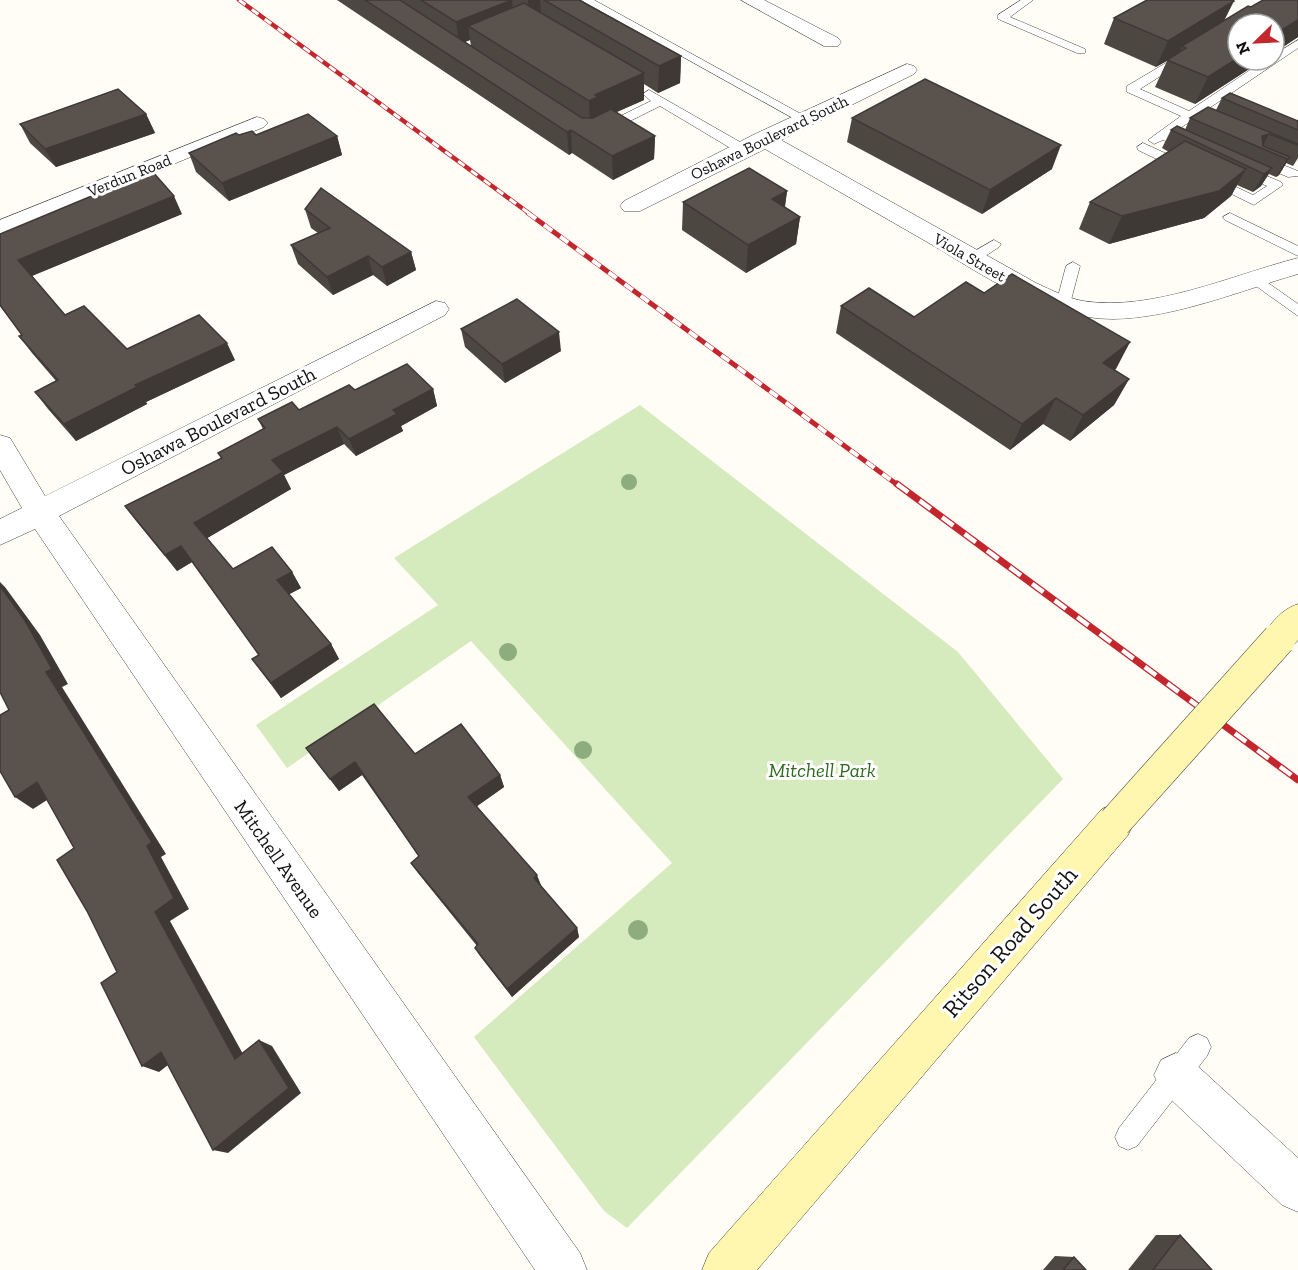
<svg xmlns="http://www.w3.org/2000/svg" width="1298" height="1270" font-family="'Zilla Slab',serif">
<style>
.green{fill:#d5ebbd}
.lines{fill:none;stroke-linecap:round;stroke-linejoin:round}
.lane-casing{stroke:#444;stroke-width:1}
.street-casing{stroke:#444;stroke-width:1}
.secondary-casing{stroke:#333;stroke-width:1}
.lane{fill:#fff;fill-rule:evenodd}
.street{fill:#fff;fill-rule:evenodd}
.secondary{fill:#fff6b0;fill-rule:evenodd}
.rail-far2-casing{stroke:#c4262e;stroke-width:4.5}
.rail-far1-casing{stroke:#c4262e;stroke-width:5}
.rail-casing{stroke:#c4262e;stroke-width:7}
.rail-far2{stroke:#fff;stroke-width:3;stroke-dasharray:8;stroke-linecap:butt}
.rail-far1{stroke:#fff;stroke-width:4;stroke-dasharray:10;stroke-linecap:butt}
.rail{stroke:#fff;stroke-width:4.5;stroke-dasharray:14;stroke-linecap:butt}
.secondary-bridge-casing{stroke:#333;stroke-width:34;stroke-linecap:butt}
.secondary-bridge{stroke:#fff6b0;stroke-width:33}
.tree{fill:#8dad7f}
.wall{fill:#4d4742;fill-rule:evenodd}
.shaded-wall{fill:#3f3936}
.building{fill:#5a524d;stroke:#3f3936;stroke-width:1.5}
.labels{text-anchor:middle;stroke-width:6;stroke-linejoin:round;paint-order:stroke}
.far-street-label{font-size:16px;fill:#111;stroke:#fff}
.street-label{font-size:20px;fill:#111;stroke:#fff}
.park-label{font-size:20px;font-style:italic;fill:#2f6b1f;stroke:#fff}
.near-street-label{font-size:24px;fill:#111;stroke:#fff}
</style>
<rect width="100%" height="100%" fill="#fffdf5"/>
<path class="green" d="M640,405L958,652L1063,779L627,1228L604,1211L474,1037L672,863L471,641L287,768L256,725L438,605L394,558Z"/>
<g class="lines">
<defs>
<g id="lane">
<path d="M581,0H594L810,119L808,122H800Z"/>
<path d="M1021,0H1033L1010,17L1085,49V53H1077L998,19V15Z"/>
<path d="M1298,40V48L1199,115L1220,124V130H1212L1191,121L1171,134L1197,145V151H1187L1163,140L1154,144L1148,140L1181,116L1127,92V86L1181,54H1189V58L1140,89L1189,111L1265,60H1274V55Z"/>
<path d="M649,90L747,146L748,149L747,152H737L660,106L608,132H600V126L651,101L643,94Z"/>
<path d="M1143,143L1189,164L1191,167L1189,170H1179L1138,150L1137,147Z"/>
<path d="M1258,155L1298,171V176L1288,177L1253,162V156Z"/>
<path d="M1241,165L1281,182L1283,185L1254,205L1203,180L1210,176L1215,177L1253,195L1267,186L1236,172L1234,169Z"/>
<path d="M1230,213L1298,246V256L1225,220L1223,217Z"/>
<path d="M994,240L1001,244L999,247L978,261H968V255Z"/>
<path d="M1073,262L1080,266L1070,304L1068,307H1058L1056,304L1066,266Z"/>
<path d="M1254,273L1298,304V316L1249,281L1247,278Z"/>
<path d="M1198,1034L1207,1038L1211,1047L1207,1056L1137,1146L1128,1150L1119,1146L1115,1137L1119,1128L1189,1038Z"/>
</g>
<g id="street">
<path d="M741,0H764L838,38L841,42L838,46H824Z"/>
<path d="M907,64L914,66L917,70L914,74L781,140L1036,283C1051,290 1067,298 1083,301C1152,312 1232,275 1298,258V274C1239,291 1175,318 1113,319C1042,319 981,273 922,239C870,209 817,179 765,149L640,211H624L620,206L624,201L755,134Z"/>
<path d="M257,117L264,119L268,123L264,127L0,235V220Z"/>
<path d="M436,301L445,303L449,309L445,315L59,516L580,1253L587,1270H535L35,529L0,545V519L22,508L0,470V435L10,438L45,496Z"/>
<path d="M1176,1053L1191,1060L1298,1158V1212L1282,1205L1161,1090L1154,1075L1161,1060Z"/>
</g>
<g id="secondary">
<path d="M1298,604V640C1288,652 1281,654 1267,649L1262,639C1270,623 1282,609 1298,604Z"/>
<path d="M1115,804L1128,809L1134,822L1128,835L757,1270H702L709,1253L1102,809Z"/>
</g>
</defs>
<use href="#lane" class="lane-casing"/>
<use href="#street" class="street-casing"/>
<use href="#secondary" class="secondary-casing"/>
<use href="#lane" class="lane"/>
<use href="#street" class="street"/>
<use href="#secondary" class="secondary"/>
<defs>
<path id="rail-far2" d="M239,0L530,214"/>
<path id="rail-far1" d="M528,213L899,486"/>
<path id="rail" d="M897,484L1298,780"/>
</defs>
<use href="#rail-far2" class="rail-far2-casing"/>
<use href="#rail-far1" class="rail-far1-casing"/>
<use href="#rail" class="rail-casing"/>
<use href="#rail-far2" class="rail-far2"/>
<use href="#rail-far1" class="rail-far1"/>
<use href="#rail" class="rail"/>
<defs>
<path id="secondary-bridge" d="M1115,822L1279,639"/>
</defs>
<use href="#secondary-bridge" class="secondary-bridge-casing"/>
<use href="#secondary-bridge" class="secondary-bridge"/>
</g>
<g class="tree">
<circle cx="629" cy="482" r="8"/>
<circle cx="508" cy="652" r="9"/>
<circle cx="583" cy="750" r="9"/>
<circle cx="638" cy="930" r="10"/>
</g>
<g class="wall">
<path d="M337,0H579L681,56L680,83L658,93L644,84V100L616,112L655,136L654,159L613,180L572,153L569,155ZM470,40L471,46L465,42Z"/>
<path d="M1298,0V37L1274,53L1238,60H1263L1195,104L1155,87L1167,61L1156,67L1104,44L1114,18L1224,21L1251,7Z"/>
<path d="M1222,98L1298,121V158L1293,166L1286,163L1279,175L1276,177L1269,174L1261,186L1253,192L1237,185L1231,196L1204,218L1109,244L1079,229L1090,202L1169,152L1162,148L1171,130H1185L1190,118L1216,110Z"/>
<path d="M146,114L155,133L56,167L30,143L20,124Z"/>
<path d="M852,118L1052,169L982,214L847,142Z"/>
<path d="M239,135L337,136L342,155L229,201L196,172L189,153Z"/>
<path d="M787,191L785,207L800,217L796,244L746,273L682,230L683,202Z"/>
<path d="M305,209L411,252L416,270L387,286L373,275L333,295L298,264L291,245L318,233L311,228Z"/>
<path d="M182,214L32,276L65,315L127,349L235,360L146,402L147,404L76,441L48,409L35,392L56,381L32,353L19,336L22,335L0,306V234Z"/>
<path d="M984,293L1130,342L1114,370L1129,379L1114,405L1070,441L1043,424L1010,450L836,333L841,306L914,317Z"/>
<path d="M461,329L561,351L505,383L465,347Z"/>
<path d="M433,389L437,406L401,426L403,431L356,456L344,444L284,475L291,489L207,538L233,569L292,572L301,588L289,594L331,644L339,659L281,698L252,659L259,655L192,562L177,571L137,522L125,506L221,458L218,453L263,429L258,419L299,410L355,390Z"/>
<path d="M306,748L415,754L500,775L504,787L477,806L540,885L577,928L579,937L512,997L480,956L475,948L477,946L418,873L411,863L419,857L362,775L339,791Z"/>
<path d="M1156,1235H1180L1212,1270H1128Z"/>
<path d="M1055,1256L1074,1257L1086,1270H1043Z"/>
</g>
<g class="shaded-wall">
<path d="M512,0L514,23L468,26L470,40L459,44L456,22Z"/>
<path d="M528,0H540L541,12L529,16Z"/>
<path d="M1234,1L1221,27L1186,48L1182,46L1179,53L1156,67L1168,41Z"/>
<path d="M1298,20V37L1274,53V35Z"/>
<path d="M681,56L680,83L658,93L659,66Z"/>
<path d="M1238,58V60H1263L1195,104L1208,77Z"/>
<path d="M644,73V100L599,120L590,128L589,101L595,95Z"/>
<path d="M146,114L155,133L56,167L45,149Z"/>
<path d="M571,130L572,153L569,155L567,132Z"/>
<path d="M1269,134L1262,148V136Z"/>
<path d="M337,136L342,155L229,201L222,183Z"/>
<path d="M655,136L654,159L613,180L612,156Z"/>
<path d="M1061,145L1052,169L982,214L990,190Z"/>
<path d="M1290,157L1279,175L1276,177L1287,159Z"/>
<path d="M1272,168L1261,186L1253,192L1264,174Z"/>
<path d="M1246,169L1231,196L1204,218L1109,244L1122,216Z"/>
<path d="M787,191L783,219L772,199Z"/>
<path d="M174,196L182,214L29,277L18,260Z"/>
<path d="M800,217L796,244L746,273L748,245Z"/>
<path d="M411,252L416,270L387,286L382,267Z"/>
<path d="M368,256L373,275L333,295L327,277Z"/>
<path d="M559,332L561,351L505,383L502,364Z"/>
<path d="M1130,342L1116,369L1089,390L1103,363Z"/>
<path d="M227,343L235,360L146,402L147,404L76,441L64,424L135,385Z"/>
<path d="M1129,379L1114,405L1070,441L1083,415Z"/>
<path d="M433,389L437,406L401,426L403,431L356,456L349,439L393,410Z"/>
<path d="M1056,398L1043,424L1010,450L1022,424Z"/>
<path d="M337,427L344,444L284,475L291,489L204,540L194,523L272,460Z"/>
<path d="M181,546L192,562L177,571L165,555Z"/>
<path d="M292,572L301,588L286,596L277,580Z"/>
<path d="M0,582L5,587L40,635L68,684L62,687L166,854L161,857L189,909L170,921L249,1065L235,1059L155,912L0,586Z"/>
<path d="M331,644L339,659L281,698L271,683Z"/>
<path d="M355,762L362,775L339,791L330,779Z"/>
<path d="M500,775L504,787L473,809L468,797Z"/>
<path d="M37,782L55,795L33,809L15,797Z"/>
<path d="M537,875L541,885L537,888L534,878Z"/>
<path d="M577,928L579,937L512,997L507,989Z"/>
<path d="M259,1040L272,1046L301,1093L228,1153L213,1150Z"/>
<path d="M161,1052L177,1058L159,1072L142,1066Z"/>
</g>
<g class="building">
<path d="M365,0H400L582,118H593L611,109L655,136L612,156L571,130L567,132Z"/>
<path d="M421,0H512L456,22Z"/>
<path d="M544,0H579L681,56L659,66Z"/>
<path d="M1147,0H1232L1234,1L1168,41L1114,18Z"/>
<path d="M1263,0H1298V20L1274,35V24H1238V58L1208,77L1167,60L1186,48L1182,46L1248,6L1251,7Z"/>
<path d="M524,3L644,73L595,95L598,97L589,101L468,26Z"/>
<path d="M925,79L1061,145L990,190L852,118Z"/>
<path d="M118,89L146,114L45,149L20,124Z"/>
<path d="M1230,93L1298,121V130L1222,98Z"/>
<path d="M1208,107L1298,144V145L1269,134L1262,136L1263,146L1290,157L1287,159L1190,118Z"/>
<path d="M308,114L337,136L222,183L189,153L236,133L239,135L252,131L256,135Z"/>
<path d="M1177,126L1272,168L1264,174L1171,130Z"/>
<path d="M1185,141L1246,169L1219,191L1122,216L1090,202Z"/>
<path d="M749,168L787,191L772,199L800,217L748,245L683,202Z"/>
<path d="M152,171L174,196L18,260L65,315L84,306L127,349L199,315L227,343L135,385L137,387L64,424L35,392L58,380L19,336L22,335L0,305V234Z"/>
<path d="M321,188L411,252L382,267L368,256L327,277L291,245L330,228L305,209Z"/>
<path d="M1012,274L1130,342L1103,363L1129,379L1083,415L1056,398L1022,424L841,306L869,288L914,317L966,282L984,293Z"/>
<path d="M517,299L559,332L502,364L461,329Z"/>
<path d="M407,364L433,389L393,410L397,414L349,439L337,427L272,460L283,472L194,523L233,569L272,547L292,572L277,580L331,644L271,683L252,659L259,655L181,546L165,555L125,506L222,458L218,453L265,428L258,419L292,402L299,410L349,385L355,390Z"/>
<path d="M0,586L24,619L52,669L46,672L152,842L147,846L174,898L155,912L235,1059L259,1040L289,1088L213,1150L161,1052L142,1066L101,983L117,972L87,911L57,860L74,848L37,782L15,797L0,771V715L9,710L0,692Z"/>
<path d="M374,704L415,754L461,724L500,775L468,797L537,875L534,878L577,928L507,989L475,948L478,944L411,863L419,856L355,762L330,779L306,748Z"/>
<path d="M1180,1235L1212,1270H1153Z"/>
<path d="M1074,1257L1086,1270H1063Z"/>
</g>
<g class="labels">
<g class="far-street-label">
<text transform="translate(769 137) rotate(-26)" y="6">Oshawa Boulevard South</text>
<text transform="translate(129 175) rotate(-22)" y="6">Verdun Road</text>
<text transform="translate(970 257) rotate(30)" y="6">Viola Street</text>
</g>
<g class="street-label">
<text transform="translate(218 421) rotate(-27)" y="7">Oshawa Boulevard South</text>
<text transform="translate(279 859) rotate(55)" y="7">Mitchell Avenue</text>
</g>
<g class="park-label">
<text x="822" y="777">Mitchell Park</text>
</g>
<g class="near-street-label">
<text transform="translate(1010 942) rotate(-49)" y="8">Ritson Road South</text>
</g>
</g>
<g transform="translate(1256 42) rotate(246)"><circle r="28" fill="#ffffff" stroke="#a0a0a0" stroke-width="1.5"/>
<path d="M0-4.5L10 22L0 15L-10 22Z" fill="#c4262e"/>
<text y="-9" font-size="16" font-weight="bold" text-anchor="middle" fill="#111111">N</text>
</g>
</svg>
